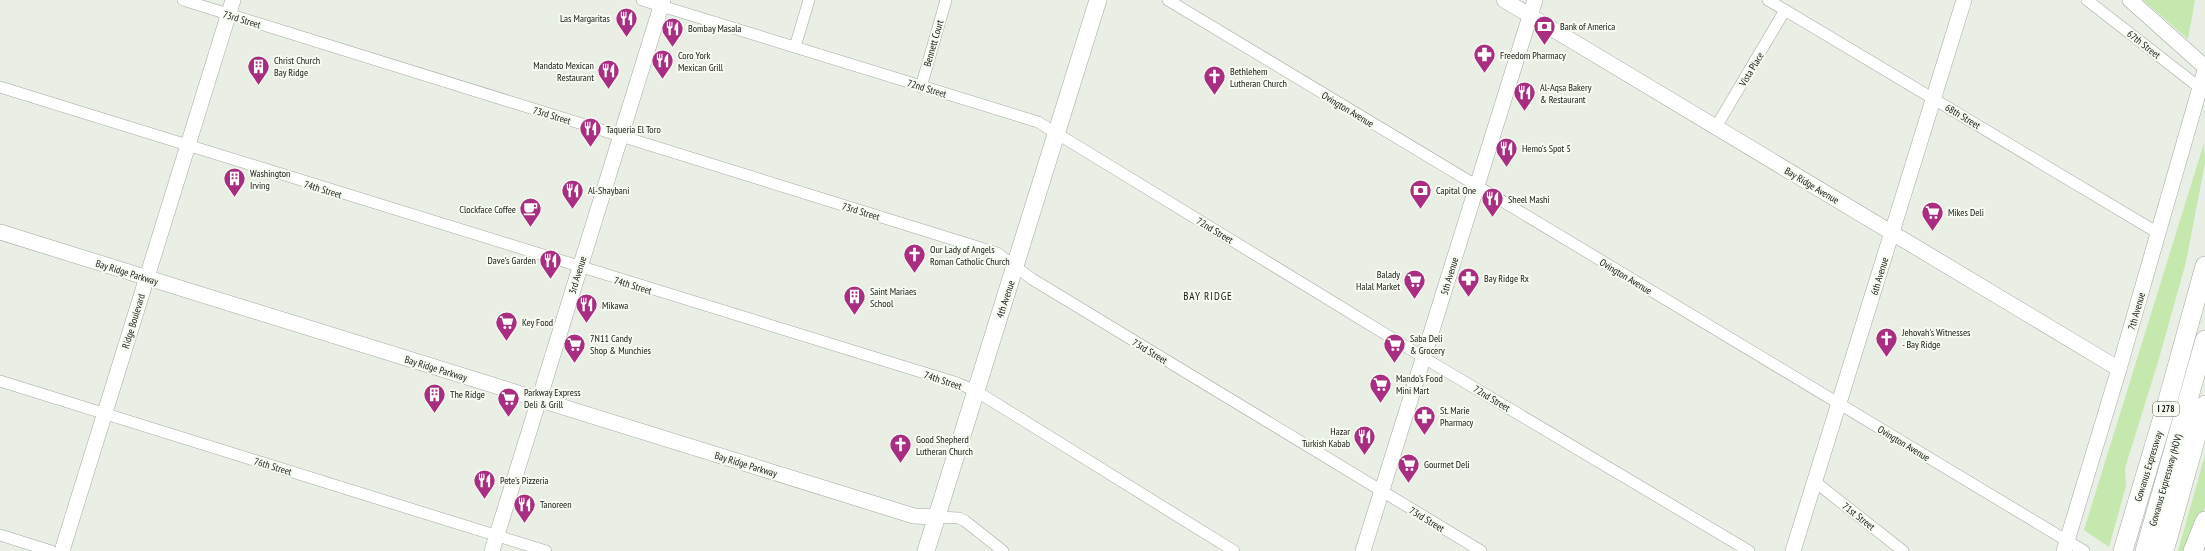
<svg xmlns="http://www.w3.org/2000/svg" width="2205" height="551" font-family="'PT Sans Narrow',sans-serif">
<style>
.green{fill:#c4e8ae}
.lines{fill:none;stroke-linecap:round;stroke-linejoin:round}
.street-casing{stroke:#a3a9a0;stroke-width:12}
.secondary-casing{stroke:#a3a9a0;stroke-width:16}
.primary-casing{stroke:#a3a9a0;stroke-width:18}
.highway-casing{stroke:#a3a9a0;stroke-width:20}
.street{stroke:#fff;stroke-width:11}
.secondary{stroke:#fff;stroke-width:15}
.primary{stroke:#fff;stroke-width:17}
.highway{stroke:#fff;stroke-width:19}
.labels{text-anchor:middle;stroke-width:4;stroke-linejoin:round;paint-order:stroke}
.shield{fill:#f6fcf2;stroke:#5a5d58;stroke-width:1}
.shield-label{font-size:9px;font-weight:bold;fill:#171916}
.poi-label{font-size:10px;fill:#171916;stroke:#f6fcf2;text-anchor:start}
.street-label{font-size:10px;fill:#171916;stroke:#f6fcf2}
.neighbourhood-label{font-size:11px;letter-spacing:1px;fill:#171916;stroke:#f6fcf2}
</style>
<rect width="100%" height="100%" fill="#e9efe5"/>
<g class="green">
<path d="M2143,0H2195L2188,39Z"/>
<path d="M2204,143L2205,163L2186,262L2158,362L2125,468L2126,486L2109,547L2084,530Z"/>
<path d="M2205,455V507L2186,551H2178Z"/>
</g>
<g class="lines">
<defs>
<g id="street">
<path d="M183,0L997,253L1032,279L1481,551"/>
<path d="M642,0L1038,122L1436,365L1749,551"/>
<path d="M1168,0L2084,551"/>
<path d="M1768,0L2158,233"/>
<path d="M2087,0L2200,88"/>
<path d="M795,47L809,0"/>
<path d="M0,87L957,383L976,391L1234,551"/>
<path d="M921,87L946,0"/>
<path d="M1716,127L1785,10"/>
<path d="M0,381L546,551"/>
<path d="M1814,481L1903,551"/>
<path d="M937,517L959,518L965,521L1003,551"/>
<path d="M0,535L51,551"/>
</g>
<g id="secondary">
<path d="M1504,0L2119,369"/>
<path d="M2130,0L2205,67"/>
<path d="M0,232L914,516L937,517"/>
<path d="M62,551L233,0"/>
<path d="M492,551L663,0"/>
<path d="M1363,551L1535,0"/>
<path d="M1793,551L1964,0"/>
<path d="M2064,551L2119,369L2205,70"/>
</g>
<path id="primary" d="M926,551L1098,0"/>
<g id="highway">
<path d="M2123,551L2168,400L2205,266"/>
<path d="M2145,551L2205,340"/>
<path d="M2164,551L2205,405"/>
<path d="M2193,551L2205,521"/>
</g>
</defs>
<use href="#street" class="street-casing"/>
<use href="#secondary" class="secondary-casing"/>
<use href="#primary" class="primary-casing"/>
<use href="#highway" class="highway-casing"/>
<use href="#street" class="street"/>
<use href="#secondary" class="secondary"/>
<use href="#primary" class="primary"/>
<use href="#highway" class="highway"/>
</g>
<defs>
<symbol id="restaurant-pin" viewBox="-11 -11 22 30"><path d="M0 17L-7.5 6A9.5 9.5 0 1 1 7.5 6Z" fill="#a92e81" stroke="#f6fcf2"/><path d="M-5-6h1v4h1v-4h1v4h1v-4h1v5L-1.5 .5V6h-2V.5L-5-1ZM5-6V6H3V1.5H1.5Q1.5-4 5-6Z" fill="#fff"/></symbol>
<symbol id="bank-pin" viewBox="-11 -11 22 30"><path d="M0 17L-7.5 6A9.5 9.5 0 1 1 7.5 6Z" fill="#a92e81" stroke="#f6fcf2"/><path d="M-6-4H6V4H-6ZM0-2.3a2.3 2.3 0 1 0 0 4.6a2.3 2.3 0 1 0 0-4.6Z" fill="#fff"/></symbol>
<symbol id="pharmacy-pin" viewBox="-11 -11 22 30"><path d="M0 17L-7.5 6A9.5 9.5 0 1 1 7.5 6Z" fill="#a92e81" stroke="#f6fcf2"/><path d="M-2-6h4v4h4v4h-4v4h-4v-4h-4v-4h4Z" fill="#fff"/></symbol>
<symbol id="building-pin" viewBox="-11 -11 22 30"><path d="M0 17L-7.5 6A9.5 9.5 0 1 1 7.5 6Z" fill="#a92e81" stroke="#f6fcf2"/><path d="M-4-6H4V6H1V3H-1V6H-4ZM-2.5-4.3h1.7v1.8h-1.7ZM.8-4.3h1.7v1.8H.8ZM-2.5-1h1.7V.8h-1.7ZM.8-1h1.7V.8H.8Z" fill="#fff"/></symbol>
<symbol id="church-pin" viewBox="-11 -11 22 30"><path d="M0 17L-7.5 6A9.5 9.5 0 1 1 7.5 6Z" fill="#a92e81" stroke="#f6fcf2"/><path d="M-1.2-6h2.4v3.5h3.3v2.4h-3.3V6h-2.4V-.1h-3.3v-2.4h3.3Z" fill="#fff"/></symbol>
<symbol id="cafe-pin" viewBox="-11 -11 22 30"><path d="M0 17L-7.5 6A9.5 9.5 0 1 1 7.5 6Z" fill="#a92e81" stroke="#f6fcf2"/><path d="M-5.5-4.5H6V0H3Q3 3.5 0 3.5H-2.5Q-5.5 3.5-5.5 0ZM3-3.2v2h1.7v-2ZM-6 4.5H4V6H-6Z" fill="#fff"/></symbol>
<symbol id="supermarket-pin" viewBox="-11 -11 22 30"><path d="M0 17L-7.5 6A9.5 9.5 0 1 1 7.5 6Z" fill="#a92e81" stroke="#f6fcf2"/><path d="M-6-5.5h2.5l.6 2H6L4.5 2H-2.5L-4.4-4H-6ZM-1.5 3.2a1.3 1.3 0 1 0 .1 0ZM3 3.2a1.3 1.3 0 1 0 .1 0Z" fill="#fff"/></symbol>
</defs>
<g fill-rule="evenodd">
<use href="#restaurant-pin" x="614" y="6" width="25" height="34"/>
<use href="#bank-pin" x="1532" y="14" width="25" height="34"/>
<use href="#restaurant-pin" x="660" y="16" width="25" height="34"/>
<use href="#pharmacy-pin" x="1472" y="42" width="25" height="34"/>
<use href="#restaurant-pin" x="650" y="48" width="25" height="34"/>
<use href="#building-pin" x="246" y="54" width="25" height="34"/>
<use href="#restaurant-pin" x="596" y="58" width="25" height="34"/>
<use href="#church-pin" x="1202" y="64" width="25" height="34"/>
<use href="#restaurant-pin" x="1512" y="80" width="25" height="34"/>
<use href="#restaurant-pin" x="578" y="116" width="25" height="34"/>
<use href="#restaurant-pin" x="1494" y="136" width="25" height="34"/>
<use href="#building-pin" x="222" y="166" width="25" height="34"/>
<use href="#restaurant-pin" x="560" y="178" width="25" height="34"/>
<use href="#bank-pin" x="1408" y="178" width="25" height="34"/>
<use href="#restaurant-pin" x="1480" y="186" width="25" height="34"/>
<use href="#cafe-pin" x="518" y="196" width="25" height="34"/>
<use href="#supermarket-pin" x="1920" y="200" width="25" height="34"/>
<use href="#church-pin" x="902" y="242" width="25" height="34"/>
<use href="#restaurant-pin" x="538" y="248" width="25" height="34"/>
<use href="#pharmacy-pin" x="1456" y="266" width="25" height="34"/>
<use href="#supermarket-pin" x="1402" y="268" width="25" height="34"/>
<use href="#building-pin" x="842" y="284" width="25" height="34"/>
<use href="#restaurant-pin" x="574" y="292" width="25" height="34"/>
<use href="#supermarket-pin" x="494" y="310" width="25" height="34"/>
<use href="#church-pin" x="1874" y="326" width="25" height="34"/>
<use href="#supermarket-pin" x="562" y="332" width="25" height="34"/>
<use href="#supermarket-pin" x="1382" y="332" width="25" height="34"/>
<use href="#supermarket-pin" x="1368" y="372" width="25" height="34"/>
<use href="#building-pin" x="422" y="382" width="25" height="34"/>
<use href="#supermarket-pin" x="496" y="386" width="25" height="34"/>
<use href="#pharmacy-pin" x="1412" y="404" width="25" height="34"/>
<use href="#restaurant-pin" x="1352" y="424" width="25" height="34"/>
<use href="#church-pin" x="888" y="432" width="25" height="34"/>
<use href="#supermarket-pin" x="1396" y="452" width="25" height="34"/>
<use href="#restaurant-pin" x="472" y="468" width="25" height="34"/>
<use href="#restaurant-pin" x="512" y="492" width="25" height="34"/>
</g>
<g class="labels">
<rect class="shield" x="2153" y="402" width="26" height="14" rx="3"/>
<g class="shield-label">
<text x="2166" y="412">I 278</text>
</g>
<g class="poi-label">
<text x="610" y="22" text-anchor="end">Las Margaritas</text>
<text x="1560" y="30">Bank of America</text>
<text x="688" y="32">Bombay Masala</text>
<text x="678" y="59">Coro York<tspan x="678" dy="12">Mexican Grill</tspan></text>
<text x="1500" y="59">Freedom Pharmacy</text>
<text x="274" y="64">Christ Church<tspan x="274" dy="12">Bay Ridge</tspan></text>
<text x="594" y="69" text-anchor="end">Mandato Mexican<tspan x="594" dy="12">Restaurant</tspan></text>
<text x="1230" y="75">Bethlehem<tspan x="1230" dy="12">Lutheran Church</tspan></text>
<text x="1540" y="91">Al-Aqsa Bakery<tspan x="1540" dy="12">&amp; Restaurant</tspan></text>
<text x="606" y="133">Taqueria El Toro</text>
<text x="1522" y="152">Hemo's Spot 5</text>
<text x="250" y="177">Washington<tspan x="250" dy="12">Irving</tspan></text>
<text x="588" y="194">Al-Shaybani</text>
<text x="1436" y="194">Capital One</text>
<text x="1508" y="203">Sheel Mashi</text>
<text x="516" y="213" text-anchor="end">Clockface Coffee</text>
<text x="1948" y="216">Mikes Deli</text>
<text x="930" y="253">Our Lady of Angels<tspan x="930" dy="12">Roman Catholic Church</tspan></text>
<text x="536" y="264" text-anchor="end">Dave's Garden</text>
<text x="1400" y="278" text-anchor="end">Balady<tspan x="1400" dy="12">Halal Market</tspan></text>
<text x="1484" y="282">Bay Ridge Rx</text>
<text x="870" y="295">Saint Mariaes<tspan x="870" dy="12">School</tspan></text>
<text x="602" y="309">Mikawa</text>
<text x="522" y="326">Key Food</text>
<text x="1902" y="336">Jehovah's Witnesses<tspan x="1902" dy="12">- Bay Ridge</tspan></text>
<text x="590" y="342">7N11 Candy<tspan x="590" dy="12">Shop &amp; Munchies</tspan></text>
<text x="1410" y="342">Saba Deli<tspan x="1410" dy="12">&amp; Grocery</tspan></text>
<text x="1396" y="382">Mando's Food<tspan x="1396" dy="12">Mini Mart</tspan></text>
<text x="524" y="396">Parkway Express<tspan x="524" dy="12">Deli &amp; Grill</tspan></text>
<text x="450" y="398">The Ridge</text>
<text x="1440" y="414">St. Marie<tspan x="1440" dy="12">Pharmacy</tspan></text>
<text x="1350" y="435" text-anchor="end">Hazar<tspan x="1350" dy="12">Turkish Kabab</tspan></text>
<text x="916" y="443">Good Shepherd<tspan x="916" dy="12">Lutheran Church</tspan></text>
<text x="1424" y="468">Gourmet Deli</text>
<text x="500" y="484">Pete's Pizzeria</text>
<text x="540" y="508">Tanoreen</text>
</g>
<g class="street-label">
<text transform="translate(242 19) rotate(17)" y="4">73rd Street</text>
<text transform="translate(933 43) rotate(-74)" y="4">Bennett Court</text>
<text transform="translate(2144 44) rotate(38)" y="4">67th Street</text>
<text transform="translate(1751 69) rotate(-59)" y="4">Vista Place</text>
<text transform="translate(927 88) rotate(17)" y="4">72nd Street</text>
<text transform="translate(1348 109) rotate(31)" y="4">Ovington Avenue</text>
<text transform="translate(552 115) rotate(17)" y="4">73rd Street</text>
<text transform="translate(1963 116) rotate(31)" y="4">68th Street</text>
<text transform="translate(1812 185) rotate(31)" y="4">Bay Ridge Avenue</text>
<text transform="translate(323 189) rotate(17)" y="4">74th Street</text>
<text transform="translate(861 211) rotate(17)" y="4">73rd Street</text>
<text transform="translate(1215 230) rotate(31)" y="4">72nd Street</text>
<text transform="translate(127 272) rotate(17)" y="4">Bay Ridge Parkway</text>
<text transform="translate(577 275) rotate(-73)" y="4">3rd Avenue</text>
<text transform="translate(1449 276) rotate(-73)" y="4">5th Avenue</text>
<text transform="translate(1626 276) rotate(31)" y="4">Ovington Avenue</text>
<text transform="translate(1879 276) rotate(-73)" y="4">6th Avenue</text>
<text transform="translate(633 285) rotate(17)" y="4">74th Street</text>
<text transform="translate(1005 299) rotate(-72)" y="4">4th Avenue</text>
<text transform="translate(2136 311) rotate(-74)" y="4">7th Avenue</text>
<text transform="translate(133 321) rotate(-73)" y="4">Ridge Boulevard</text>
<text transform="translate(1150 351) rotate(31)" y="4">73rd Street</text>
<text transform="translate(436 368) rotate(17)" y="4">Bay Ridge Parkway</text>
<text transform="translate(943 380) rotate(18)" y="4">74th Street</text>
<text transform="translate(1492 398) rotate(31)" y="4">72nd Street</text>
<text transform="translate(1904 443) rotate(31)" y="4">Ovington Avenue</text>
<text transform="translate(746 464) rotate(17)" y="4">Bay Ridge Parkway</text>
<text transform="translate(273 466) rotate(17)" y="4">76th Street</text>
<text transform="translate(2148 466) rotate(-73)" y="4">Gowanus Expressway</text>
<text transform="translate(2165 480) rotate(-74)" y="4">Gowanus Expressway (HOV)</text>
<text transform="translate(1859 516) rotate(38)" y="4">71st Street</text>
<text transform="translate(1427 519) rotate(31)" y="4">73rd Street</text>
</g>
<g class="neighbourhood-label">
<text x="1208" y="300">BAY RIDGE</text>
</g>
</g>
</svg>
